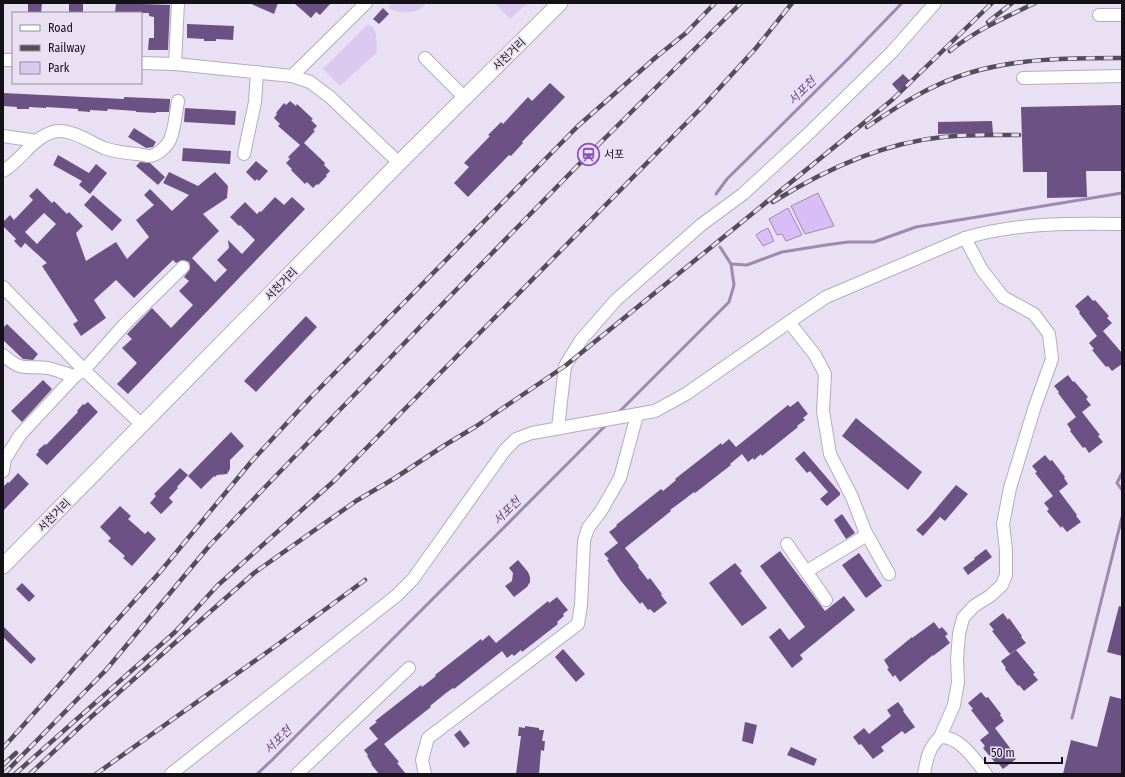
<svg xmlns="http://www.w3.org/2000/svg" width="1125" height="777" font-family="'Fira Sans Condensed','Noto Sans KR',sans-serif">
<style>
.green{fill:#dbc9ef}
.water{fill:#d9bdf6;stroke:#9e89b3}
.lines{fill:none;stroke-linecap:round;stroke-linejoin:round}
.stream{stroke:#9e89b3;stroke-width:3}
.building{fill:#6c5284;fill-rule:evenodd}
.minor-casing{stroke:#b4acbd;stroke-width:14}
.major-casing{stroke:#b4acbd;stroke-width:17}
.minor{stroke:#fff;stroke-width:12}
.major{stroke:#fff;stroke-width:15}
.rail-casing{stroke:#534f58;stroke-width:4.5}
.rail{stroke:#e9e1f3;stroke-width:3;stroke-dasharray:9;stroke-linecap:butt}
.labels{text-anchor:middle;stroke-width:4;stroke-linejoin:round;paint-order:stroke}
.street-label{font-size:11px;fill:#141117;stroke:#e9e1f3}
.poi-label{font-size:11px;fill:#141117;stroke:#e9e1f3;text-anchor:start}
.water-label{font-size:12px;font-style:italic;fill:#684388;stroke:#e9e1f3}
</style>
<rect width="100%" height="100%" fill="#e9e1f3"/>
<g class="green">
<path d="M391,3H427C418,14 400,15 388,8Z"/>
<path d="M495,3H528L510,19Z"/>
<path d="M367,25L373,27L376,35L377,52L340,86L323,69Z"/>
</g>
<g class="water">
<path d="M818,193L834,226L805,234L791,206Z"/>
<path d="M788,208L802,235L786,241L782,234L777,235L769,219Z"/>
<path d="M768,228L774,241L763,246L756,235L760,232Z"/>
</g>
<g class="lines">
<g class="stream">
<path d="M716,194L727,179L848,59L902,3"/>
<path d="M731,264L747,265L782,252L826,245L848,242H874L916,227L1122,193"/>
<path d="M617,414L729,302L734,285L731,264L720,247"/>
<path d="M1122,473L1117,483L1122,490"/>
<path d="M1072,718L1122,517"/>
<path d="M257,774L271,761L607,424"/>
</g>
</g>
<g class="building">
<path d="M28,3H42L41,13H28Z"/>
<rect x="69" y="3" width="14" height="10"/>
<path d="M116,3L170,5L168,50H148L149,38H154V17L149,16V13H115Z"/>
<path d="M249,3H278L274,14Z"/>
<path d="M294,3H331L320,15L316,12L311,18Z"/>
<path d="M383,8L389,14L379,24L373,19Z"/>
<path d="M187,24L234,26L233,40L216,39V41H204V39L187,38Z"/>
<path d="M903,74L910,81L898,91L892,84Z"/>
<path d="M550,83L565,97L522,142L523,143L511,156L509,155L468,197L454,183L469,167L464,163L490,136L488,135L501,122L503,124L528,97L532,101Z"/>
<path d="M3,93L124,99V97L170,99V102L169,112H156V113L136,112V111L108,109L107,111L90,110V112L78,111V109L46,107V108L29,107V109H17V107L3,106Z"/>
<path d="M290,101L296,106L297,104L313,119L311,120L317,126L313,130L315,131L304,143L325,163L324,165L330,171L326,175L327,176L318,185L317,184L313,188L307,182L305,184L291,170L292,169L286,163L290,159L288,157L300,145L278,126L280,124L274,118L277,114L276,113L284,103L286,105Z"/>
<path d="M1122,105V171H1086L1087,197L1047,198V172H1023L1021,107Z"/>
<path d="M185,108L236,111L235,125L184,122Z"/>
<path d="M992,121L993,133L938,134V122Z"/>
<path d="M134,128L156,142L153,147L146,148L128,137Z"/>
<path d="M183,148L231,151L230,164L182,161Z"/>
<path d="M58,155L89,173L96,164L107,173L90,194L79,185L82,181L53,165Z"/>
<path d="M256,161L268,171L259,181L257,179L255,181L246,172Z"/>
<path d="M140,162L150,163L165,177L158,185L136,166Z"/>
<path d="M169,172L198,186L215,172L228,186L227,198L203,214L219,231L192,258L215,282L227,270L217,260L229,248L228,240L242,254L255,240L240,225L239,226L230,217L245,202L257,214L260,211L261,212L275,197L284,205L292,197L305,209L128,394L117,384L137,363L122,348L132,339L127,334L152,308L171,328L193,305L179,291L189,281L184,277L190,269V266L189,262L182,260L176,263L173,260L134,298L116,280L94,300L106,318L81,336L73,324L78,321L42,266L47,263L25,243L21,248L14,241L16,239L3,226V222L10,215L14,220L33,200L29,196L37,188L52,203L54,201L67,214L69,212L83,226L76,233L86,261L116,242L127,259L149,237L136,220L154,205L144,195L150,189L172,211L189,195L163,183ZM44,213L56,224L37,244L25,232Z"/>
<path d="M93,195L122,220L112,231L84,205Z"/>
<path d="M1088,295L1093,301L1095,300L1109,316L1107,318L1112,323L1103,331L1122,353V364L1112,371L1108,366L1106,367L1092,350L1094,349L1089,343L1097,336L1079,313L1080,312L1075,306Z"/>
<path d="M306,316L317,327L256,392L244,381Z"/>
<path d="M7,324L38,354L33,360L23,359L3,340V328Z"/>
<path d="M1068,375L1073,382L1074,381L1088,397L1086,399L1091,405L1082,412L1100,435L1098,436L1103,442L1089,453L1085,447L1083,448L1070,431L1071,430L1067,424L1076,417L1058,393L1059,392L1054,386Z"/>
<path d="M43,380L52,389L22,422L11,411Z"/>
<path d="M798,401L808,414L803,418L805,420L797,426L798,427L762,456L761,454L754,460L753,458L748,462L742,454L730,464L731,465L695,493L694,492L681,502L670,510L671,511L625,548L639,566L638,567L648,580L650,578L662,594L661,595L667,603L654,613L650,609L648,610L642,602L640,604L621,581L607,560L609,559L604,554L618,543L609,532L617,526L616,525L661,489L663,491L676,480L675,479L721,443L722,445L729,439L736,447L788,405L790,407Z"/>
<path d="M88,402L98,412L47,465L36,455L39,451L38,450L45,444L46,445L78,412L77,411L83,404L84,405Z"/>
<path d="M856,418L922,472L908,490L842,436Z"/>
<path d="M231,432L244,446L230,460V469L227,474L217,475L215,477L214,476L201,489L188,476Z"/>
<path d="M804,451L840,493V495L827,506L820,499L828,492L810,471L807,473L795,459Z"/>
<path d="M1045,455L1050,461L1052,460L1065,477L1064,478L1068,484L1059,491L1077,515L1076,516L1081,522L1067,532L1062,526L1061,528L1047,511L1049,509L1044,503L1053,496L1035,473L1037,472L1032,466Z"/>
<path d="M180,468L188,475L177,487L178,488L169,498L173,502L161,514L150,503L156,496L154,494Z"/>
<path d="M18,473L29,484L3,511V487L8,482L9,483Z"/>
<path d="M956,485L968,494L945,521L940,517L923,536L916,530L929,517Z"/>
<path d="M120,506L131,516L128,519L145,534L148,531L156,539L132,566L123,558L125,556L108,541L111,538L100,527Z"/>
<path d="M842,514L855,533L846,539L834,520Z"/>
<path d="M986,549L992,557L968,575L963,568L975,559L974,558Z"/>
<path d="M780,551L825,611L844,596L855,610L800,655L803,659L792,668L769,637L780,628L789,640L805,627L760,566Z"/>
<path d="M859,553L882,586L866,598L842,565Z"/>
<path d="M518,560L528,572L530,577V582L527,587L514,597L505,586L512,581L513,573L509,568Z"/>
<path d="M735,563L742,571L740,573L767,608L742,626L709,583Z"/>
<path d="M22,583L35,596L29,602L16,589Z"/>
<path d="M557,597L568,610L563,614L564,616L557,622L558,624L522,652L521,650L514,656L512,654L507,658L502,651L454,689L453,688L446,693L430,706L431,707L384,744L399,762L397,763L406,774H379L371,764H372L367,756L368,755L364,750L378,739L369,728L377,722L375,721L421,685L422,687L436,676L435,675L481,639L482,641L489,635L496,643L548,601L549,603Z"/>
<path d="M1119,606L1122,607V656L1107,652Z"/>
<path d="M1003,613L1008,620L1009,618L1022,636L1021,637L1026,643L1010,654L992,631L994,630L989,624Z"/>
<path d="M934,622L939,629L942,627L948,634L945,636L950,643L933,656V655L900,682L895,675L893,677L887,669L889,668L884,660L912,637V638Z"/>
<path d="M3,626L36,659L31,664L3,637Z"/>
<path d="M563,649L585,674L576,682L555,657Z"/>
<path d="M1016,650L1035,673L1033,674L1038,680L1024,691L1019,685L1018,686L1005,669L1006,668L1001,661Z"/>
<path d="M981,692L986,698L988,697L1001,714L1000,715L1004,721L995,728L1013,752L1012,753L1016,759L1003,769L998,763L997,765L983,748L985,746L980,740L989,733L971,710L973,709L968,703Z"/>
<path d="M1110,696L1122,699V774H1063L1071,740L1097,747Z"/>
<path d="M898,702L904,710L903,711L915,727L905,734L902,731L881,747L884,751L873,759L861,744L859,745L853,737L864,728L869,734L891,716L887,710Z"/>
<path d="M745,722L757,725L753,744L742,741Z"/>
<path d="M525,726L539,728V730H544L542,741H545L544,751L541,750L539,774H516L521,736H518L519,727L525,728Z"/>
<path d="M460,730L470,743L464,748L454,735Z"/>
<path d="M791,747L817,759L814,766L787,755Z"/>
</g>
<g class="lines">
<defs>
<g id="minor">
<path d="M1099,15H1122"/>
<path d="M425,58L464,97"/>
<path d="M3,60H13"/>
<path d="M141,63L175,64L292,76L310,82L330,97L399,163"/>
<path d="M175,64L178,3"/>
<path d="M292,76L366,3"/>
<path d="M1023,78L1122,76"/>
<path d="M3,136L37,141"/>
<path d="M244,154L255,102L257,72"/>
<path d="M3,171C21,161 32,138 53,132C68,127 90,142 104,148C115,152 125,153 137,154C141,154 145,156 149,156C157,156 169,145 171,137C175,126 176,113 178,101"/>
<path d="M3,287L84,370L142,425"/>
<path d="M789,322L815,355L825,374L823,411L830,454L852,497L865,531L889,574"/>
<path d="M3,355C23,373 26,365 48,368C57,370 66,374 75,376L84,370L125,324L183,267"/>
<path d="M558,428L565,366L581,340L616,300L701,225L743,194L806,136L892,52L935,3"/>
<path d="M3,471L5,459L20,435L75,376"/>
<path d="M787,544L826,600"/>
<path d="M807,571L867,535"/>
<path d="M940,737L954,705L958,682L957,659L959,634L963,618L974,606L990,596L1002,585L1006,575V550L1003,524L1010,488L1035,406L1052,359L1049,334L1034,314L1003,297L982,270L965,238"/>
<path d="M171,774L396,596L413,579L505,450L516,439L532,433L655,411L686,394L789,322L826,297L965,238C1015,223 1070,223 1122,224"/>
<path d="M297,774L409,668"/>
<path d="M425,774L422,760L428,738L578,624L581,605L584,541L588,528L601,511L620,478L637,415"/>
<path d="M924,774C927,758 928,749 940,737C960,736 975,760 986,774"/>
</g>
<path id="major" d="M3,566L399,163L560,3"/>
</defs>
<use href="#minor" class="minor-casing"/>
<use href="#major" class="major-casing"/>
<use href="#minor" class="minor"/>
<use href="#major" class="major"/>
<defs>
<g id="rail">
<path d="M988,22L1012,3"/>
<path d="M950,51C976,30 1006,17 1035,3"/>
<path d="M867,127C899,105 932,84 969,73C1018,58 1071,58 1122,58"/>
<path d="M773,202C824,170 882,143 943,137C968,134 994,135 1019,135"/>
<path d="M3,748L160,572L251,462L310,398L578,126L655,58L686,33L715,3"/>
<path d="M3,765L16,753"/>
<path d="M4,774L106,670L210,545L271,481L417,330L589,154L741,3"/>
<path d="M15,774L175,632L217,586L334,481L704,105L756,48L792,3"/>
<path d="M30,774L82,725L254,573L356,501L395,478L445,445L475,427L565,366L892,100L992,3"/>
<path d="M96,774L277,645L365,580"/>
</g>
</defs>
<use href="#rail" class="rail-casing"/>
<use href="#rail" class="rail"/>
</g>
<defs>
<symbol id="station-ring" viewBox="-11 -11 22 22"><circle r="9.5" fill="#e9e1f3" stroke="#8f4ec3" stroke-width="1.5"/><path d="M-3-6H3Q5-6 5-4V2Q5 4 3 4L4.5 6H3L1.5 4h-3L-3 6H-4.5L-3 4Q-5 4-5 2V-4Q-5-6-3-6ZM-3.5-4v3h7v-3ZM-3.5 1v1.5H-2V1ZM2 1v1.5H3.5V1Z" fill="#8f4ec3"/></symbol>
</defs>
<g fill-rule="evenodd">
<use href="#station-ring" x="576" y="142" width="25" height="25"/>
</g>
<g class="labels">
<g class="street-label">
<text transform="translate(509 54) rotate(-44)" y="4">서천거리</text>
<text transform="translate(281 284) rotate(-46)" y="4">서천거리</text>
<text transform="translate(54 515) rotate(-45)" y="4">서천거리</text>
</g>
<g class="poi-label">
<text x="604" y="158">서포</text>
</g>
<g class="water-label">
<text transform="translate(802 91) rotate(-45)" y="4">서포천</text>
<text transform="translate(507 511) rotate(-45)" y="4">서포천</text>
<text transform="translate(278 740) rotate(-45)" y="4">서포천</text>
</g>
</g>
<rect width="1125" height="777" fill="none" stroke="#141117" stroke-width="8"/>
<rect x="12" y="12" width="130" height="72" fill="#e9e1f3" stroke="#948e9b"/>
<rect x="20" y="25" width="20" height="6" fill="#ffffff" stroke="#948e9b"/>
<text x="48" y="32" font-size="12" fill="#141117">Road</text>
<rect x="20" y="45" width="20" height="6" fill="#534f58" stroke="#948e9b"/>
<text x="48" y="52" font-size="12" fill="#141117">Railway</text>
<rect x="20" y="62" width="20" height="12" fill="#dbc9ef" stroke="#948e9b"/>
<text x="48" y="72" font-size="12" fill="#141117">Park</text>
<path d="M985 757v6h77v-6" fill="none" stroke="#141117" stroke-width="2"/>
<text x="991" y="757" font-size="12" fill="#141117" stroke="#e9e1f3" stroke-width="3" paint-order="stroke">50 m</text>
</svg>
